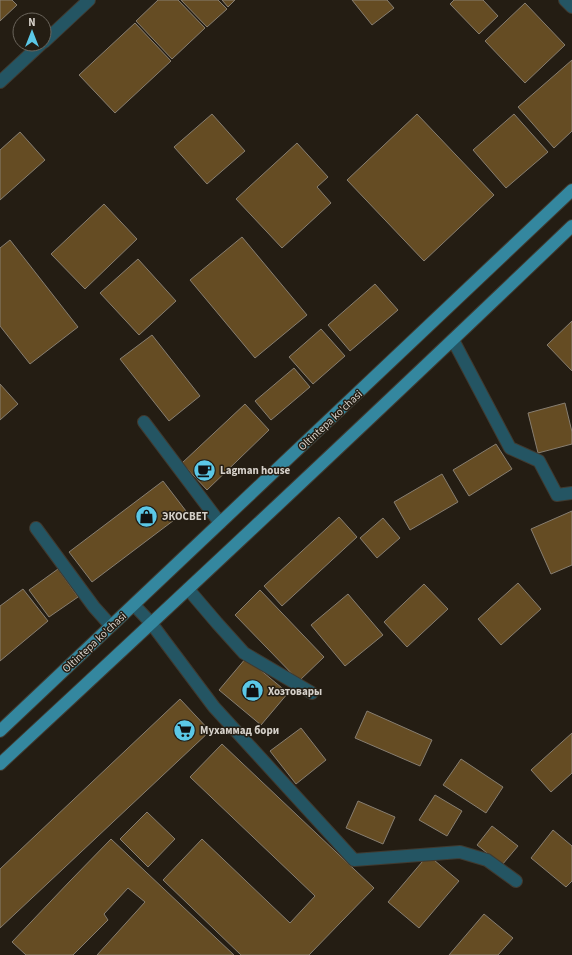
<svg xmlns="http://www.w3.org/2000/svg" width="572" height="955" font-family="'Source Sans 3',sans-serif">
<style>
.building{fill:#654c23;stroke:#877e71}
.lines{fill:none;stroke-linecap:round;stroke-linejoin:round}
.minor-casing{stroke:#403a30;stroke-width:14}
.major-casing{stroke:#403a30;stroke-width:14}
.minor{stroke:#245563;stroke-width:12}
.major{stroke:#34879f;stroke-width:12}
.labels{text-anchor:middle;stroke-width:3;stroke-linejoin:round;paint-order:stroke}
.street-label{font-size:11px;fill:#d6d1ca;stroke:#241d13}
.poi-label{font-size:11px;font-weight:bold;fill:#d6d1ca;stroke:#241d13;text-anchor:start}
</style>
<rect width="100%" height="100%" fill="#241d13"/>
<g class="building">
<path d="M0,0H12L17,5L0,21Z"/>
<path d="M158,0H178L205,28L172,59L136,21Z"/>
<path d="M181,0H218L227,9L207,27Z"/>
<path d="M222,0H235L228,7Z"/>
<path d="M352,0H387L394,8L372,25Z"/>
<path d="M454,0H483L498,16L479,34L450,4Z"/>
<path d="M525,3L565,45L525,83L485,41Z"/>
<path d="M135,23L171,61L115,113L79,75Z"/>
<path d="M572,60V131L554,148L518,107Z"/>
<path d="M212,114L245,151L207,184L174,147Z"/>
<path d="M417,114L494,195L424,261L347,180Z"/>
<path d="M514,114L548,152L506,188L473,150Z"/>
<path d="M20,132L45,160L0,200V150Z"/>
<path d="M297,143L328,177L317,187L331,203L282,248L236,199Z"/>
<path d="M104,204L137,239L85,289L51,254Z"/>
<path d="M242,237L307,315L255,358L190,280Z"/>
<path d="M10,240L78,327L30,364L0,326V248Z"/>
<path d="M138,259L176,301L139,335L100,293Z"/>
<path d="M375,284L398,310L350,351L328,325Z"/>
<path d="M572,321V371L547,345Z"/>
<path d="M321,329L345,356L313,384L289,357Z"/>
<path d="M152,335L200,396L169,421L120,359Z"/>
<path d="M294,368L310,387L271,420L255,401Z"/>
<path d="M0,384L18,404L0,420Z"/>
<path d="M565,403L572,432V444L538,453L528,413Z"/>
<path d="M245,404L269,430L207,490L182,463Z"/>
<path d="M496,444L512,469L469,496L453,470Z"/>
<path d="M442,474L458,502L410,530L394,502Z"/>
<path d="M163,481L186,511L92,582L69,552Z"/>
<path d="M572,511V565L551,574L531,529Z"/>
<path d="M339,517L357,537L282,606L264,586Z"/>
<path d="M383,518L400,538L377,558L360,538Z"/>
<path d="M58,569L78,597L49,617L29,590Z"/>
<path d="M518,583L541,609L501,645L478,619Z"/>
<path d="M424,584L448,609L407,647L384,622Z"/>
<path d="M23,589L48,621L0,661V606Z"/>
<path d="M260,590L324,657L299,681L235,615Z"/>
<path d="M348,594L383,635L345,666L311,625Z"/>
<path d="M246,658L288,693L261,725L219,690Z"/>
<path d="M180,699L210,731L0,928V869Z"/>
<path d="M367,711L432,740L420,766L355,738Z"/>
<path d="M301,728L326,760L296,784L270,751Z"/>
<path d="M572,733V773L551,792L531,770Z"/>
<path d="M222,744L374,888L309,955H241L163,880L202,839L290,923L315,896L190,777Z"/>
<path d="M461,759L503,787L486,813L443,785Z"/>
<path d="M435,795L462,811L447,836L419,820Z"/>
<path d="M358,801L395,817L383,844L346,828Z"/>
<path d="M147,812L175,839L148,867L120,839Z"/>
<path d="M492,826L518,846L502,865L477,845Z"/>
<path d="M553,830L572,846V881L566,887L531,858Z"/>
<path d="M111,839L234,955H97L145,902L128,888L104,914L108,920L73,955H26L12,942L70,881Z"/>
<path d="M428,855L459,881L419,928L388,902Z"/>
<path d="M484,914L513,938L498,955H449Z"/>
</g>
<g class="lines">
<defs>
<g id="minor">
<path d="M565,0L572,7"/>
<path d="M44,42L89,0"/>
<path d="M0,82L41,44"/>
<path d="M453,340L510,448L539,461L557,495L572,493"/>
<path d="M144,422L220,523"/>
<path d="M36,528L94,607L111,626"/>
<path d="M188,589L217,623L244,653L312,693"/>
<path d="M134,605L151,623L214,707L354,860L460,852L487,860L516,881"/>
</g>
<g id="major">
<path d="M0,731L572,190"/>
<path d="M0,764C192,586 383,407 572,226"/>
</g>
</defs>
<use href="#minor" class="minor-casing"/>
<use href="#major" class="major-casing"/>
<use href="#minor" class="minor"/>
<use href="#major" class="major"/>
</g>
<defs>
<symbol id="cafe-disc" viewBox="-11 -11 22 22"><circle r="9.5" fill="#5bc8e7" stroke="#241d13"/><path d="M-5.5-4.5H6V0H3Q3 3.5 0 3.5H-2.5Q-5.5 3.5-5.5 0ZM3-3.2v2h1.7v-2ZM-6 4.5H4V6H-6Z" fill="#111"/></symbol>
<symbol id="shop-disc" viewBox="-11 -11 22 22"><circle r="9.5" fill="#5bc8e7" stroke="#241d13"/><path d="M-5-2.5h2.3a2.7 3.5 0 0 1 5.4 0H5L5.5 6h-11ZM-1.5-2.5h3a1.5 2.3 0 0 0-3 0Z" fill="#111"/></symbol>
<symbol id="supermarket-disc" viewBox="-11 -11 22 22"><circle r="9.5" fill="#5bc8e7" stroke="#241d13"/><path d="M-6-5.5h2.5l.6 2H6L4.5 2H-2.5L-4.4-4H-6ZM-1.5 3.2a1.3 1.3 0 1 0 .1 0ZM3 3.2a1.3 1.3 0 1 0 .1 0Z" fill="#111"/></symbol>
</defs>
<g fill-rule="evenodd">
<use href="#cafe-disc" x="192" y="458" width="25" height="25"/>
<use href="#shop-disc" x="134" y="504" width="25" height="25"/>
<use href="#shop-disc" x="240" y="678" width="25" height="25"/>
<use href="#supermarket-disc" x="172" y="718" width="25" height="25"/>
</g>
<g class="labels">
<g class="street-label">
<text transform="translate(330 420) rotate(-43)" y="4">Oltintepa ko'chasi</text>
<text transform="translate(94 642) rotate(-43)" y="4">Oltintepa ko'chasi</text>
</g>
<g class="poi-label">
<text x="220" y="474">Lagman house</text>
<text x="162" y="520">ЭКОСВЕТ</text>
<text x="268" y="695">Хозтовары</text>
<text x="200" y="734">Мухаммад бори</text>
</g>
</g>
<g transform="translate(32 32)"><circle r="19" fill="#241d13" stroke="#6b655c"/>
<path d="M0-3L7 15L0 10L-7 15Z" fill="#5bc8e7"/>
<text y="-6" font-size="11" font-weight="bold" text-anchor="middle" fill="#d6d1ca">N</text>
</g>
</svg>
